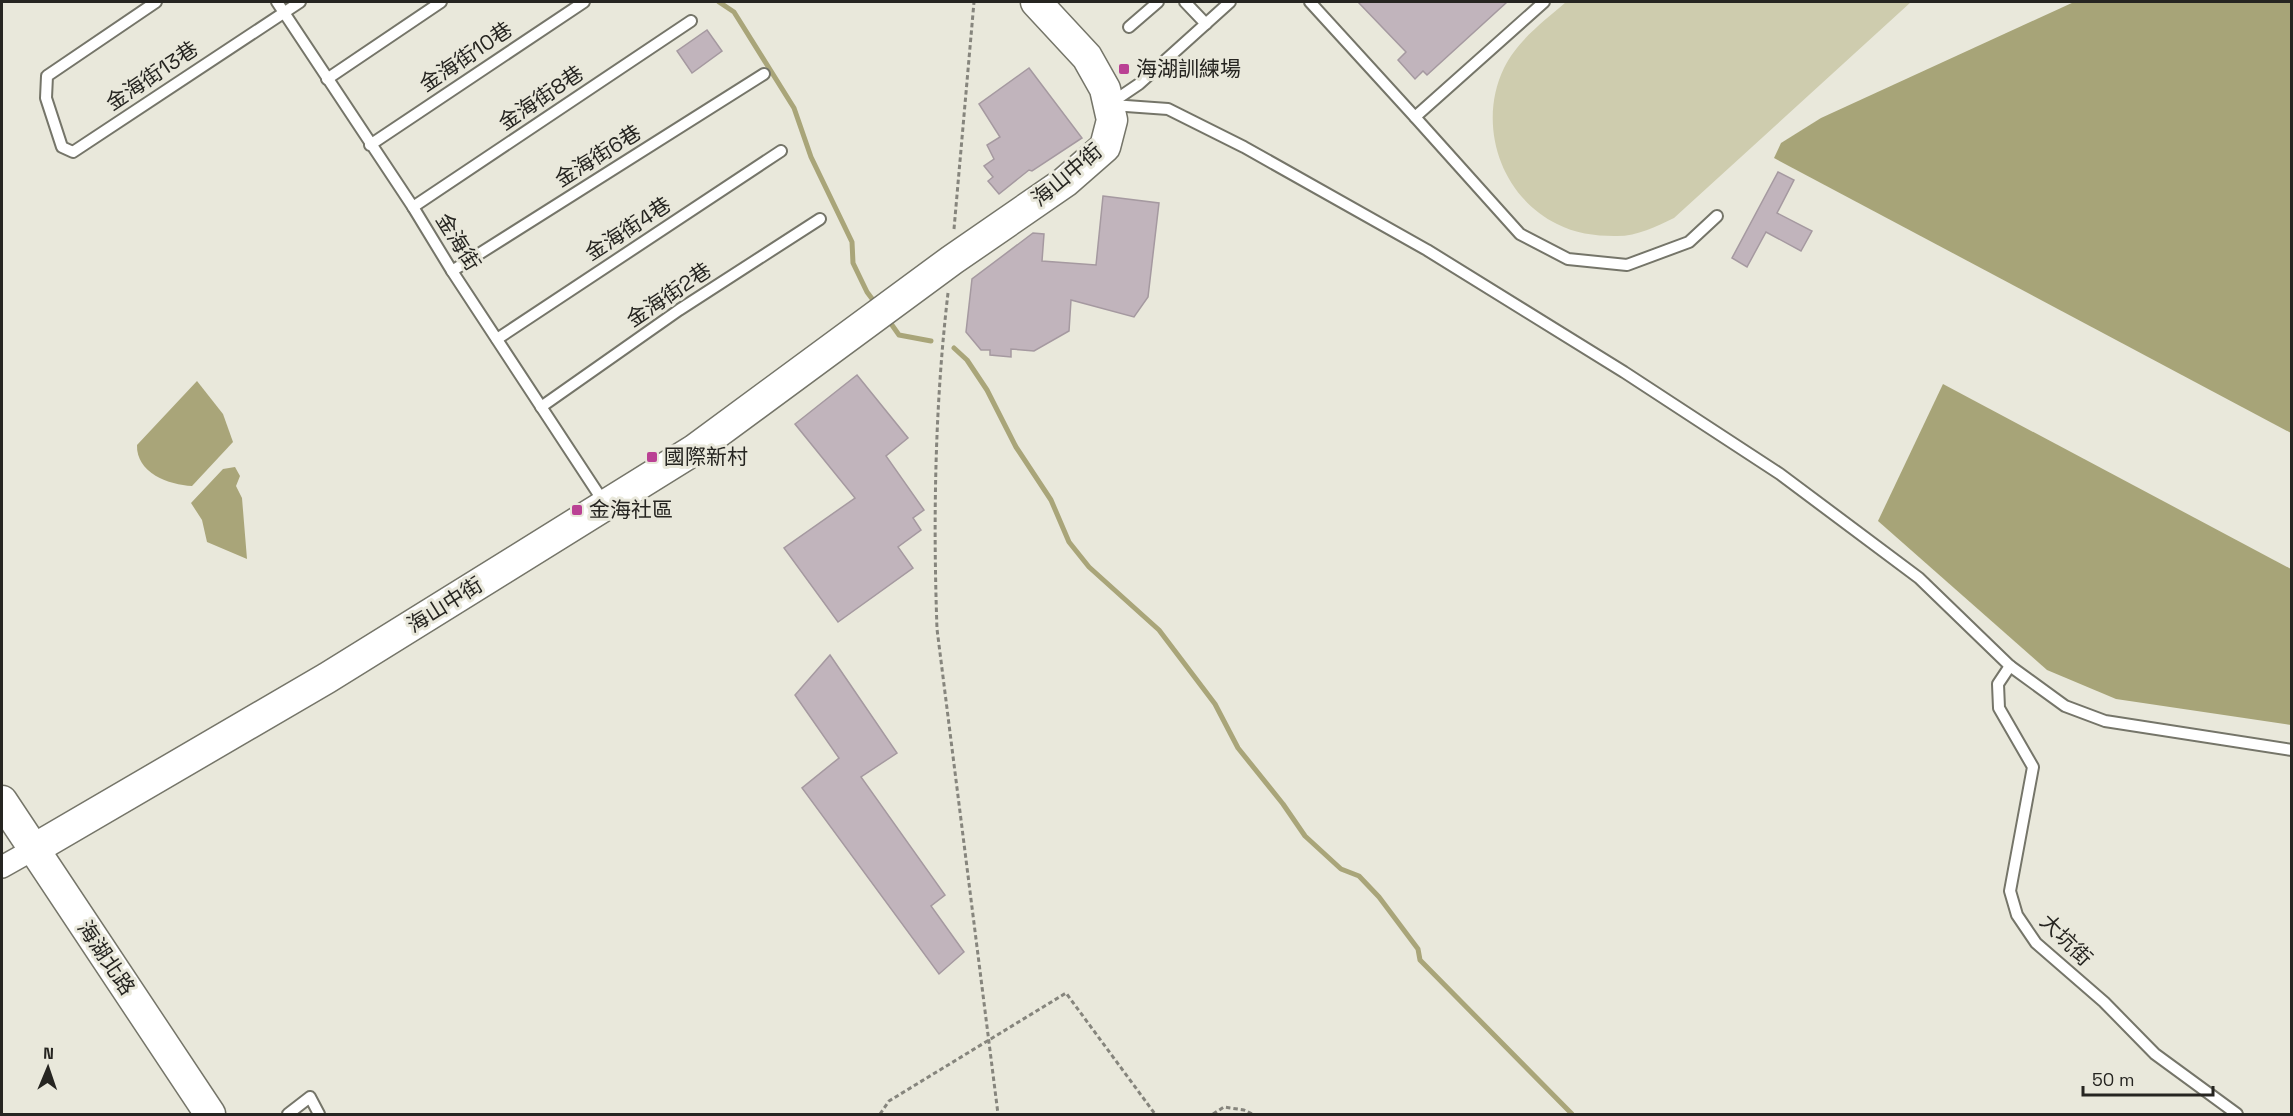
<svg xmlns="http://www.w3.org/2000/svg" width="2293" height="1116" font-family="'Space Grotesk','Noto Sans TC',sans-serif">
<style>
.green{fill:#ceccae}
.forest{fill:#a7a478}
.water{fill:#a9a579}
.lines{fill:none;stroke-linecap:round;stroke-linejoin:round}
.stream{stroke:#a9a579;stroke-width:5}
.building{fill:#c1b4bc;stroke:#a599a0;stroke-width:1.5}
.lane-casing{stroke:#757569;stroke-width:14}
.street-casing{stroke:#757569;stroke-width:24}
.secondary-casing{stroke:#757569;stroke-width:33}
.path{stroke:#86857d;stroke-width:3;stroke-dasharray:4.5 3;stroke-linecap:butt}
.lane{stroke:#fff;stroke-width:10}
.street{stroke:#fff;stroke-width:21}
.secondary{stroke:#fff;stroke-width:30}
.poi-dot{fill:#ba4194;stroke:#e9e8db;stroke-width:2}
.labels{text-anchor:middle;stroke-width:6;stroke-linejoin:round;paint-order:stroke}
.street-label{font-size:21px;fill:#262521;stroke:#e9e8db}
.poi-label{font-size:21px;fill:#262521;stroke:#e9e8db;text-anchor:start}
</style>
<rect width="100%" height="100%" fill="#e9e8db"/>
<path class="green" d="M1566,2H1911L1674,218C1655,227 1636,237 1614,236C1595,236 1574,233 1557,224C1500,196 1477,124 1504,68C1517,41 1544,21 1566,2Z"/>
<g class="forest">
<path d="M2074,2H2291V433L1774,158L1781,143L1821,118Z"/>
<path d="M1943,384L2291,569V725L2116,699L2047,670L1878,521Z"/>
</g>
<g class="water">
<path d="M197,381L223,414L233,442L192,486C169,485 136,473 137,445Z"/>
<path d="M235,467L240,476L236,486L242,498L247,559L207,542L202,520L191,503L223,469Z"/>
</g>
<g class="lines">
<g class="stream">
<path d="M719,2L734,12L794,108L811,157L852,242L853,263L867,292L876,304"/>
<path d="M887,318L899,335L931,341"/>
<path d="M954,348L967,360L987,390L1016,447L1051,500L1069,542L1089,567L1159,630L1215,704L1238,748L1283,804L1305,836L1341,869L1359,876L1379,897L1418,949L1420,960L1572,1114"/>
</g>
</g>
<g class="building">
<path d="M1358,2H1507L1427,75L1423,71L1415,79L1398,60L1406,52Z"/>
<path d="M707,30L722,51L692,73L677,51Z"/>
<path d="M1029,68L1082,138L1032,171L1029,170L999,194L988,181L993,177L984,166L994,159L987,145L1000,137L979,104Z"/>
<path d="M1778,172L1794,180L1777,213L1812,231L1801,251L1766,232L1747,267L1732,258Z"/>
<path d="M1103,196L1159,203L1148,297L1134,317L1071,300L1069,331L1034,351L1011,349V357L990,355V350H981L966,332L972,279L1033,233L1044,234L1042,261L1096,265Z"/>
<path d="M857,375L908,438L886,456L924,510L913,518L921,530L898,547L913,568L838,622L784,548L855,498L795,424Z"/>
<path d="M830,655L897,753L861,777L945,895L931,906L964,952L939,974L802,788L839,758L795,695Z"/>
</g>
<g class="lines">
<defs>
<g id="lane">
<path d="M156,2L47,76L46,98L62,147L73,152L300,2"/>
<path d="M277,2L413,207L452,271L605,504"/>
<path d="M1185,2L1206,24"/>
<path d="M1310,2L1415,117L1544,2"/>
<path d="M1129,27L1158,2"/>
<path d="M327,79L441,2"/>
<path d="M1111,103L1139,84L1230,2"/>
<path d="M1112,105L1168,109L1244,147L1427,250L1624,372L1780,474L1919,578L2010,666L2065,706L2105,721L2292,750"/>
<path d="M1415,117L1520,234L1568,259L1627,265L1689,242L1717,216"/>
<path d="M370,145L584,2"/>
<path d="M413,207L691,21"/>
<path d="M452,271L764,74"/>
<path d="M497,339L781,151"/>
<path d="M541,407L679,310L820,219"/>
<path d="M2010,666L1998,684L1999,708L2033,767L2010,891L2017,915L2036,943L2104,1002L2155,1054L2237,1114"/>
<path d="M288,1114L310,1097L319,1114"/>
</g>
<path id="street" d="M2,867L34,849"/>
<g id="secondary">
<path d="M2,801L210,1114"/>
<path d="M34,849L327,678L694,450L952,260L1065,182L1105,147L1112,120L1105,89L1087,57L1036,2"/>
</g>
</defs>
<use href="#lane" class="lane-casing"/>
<use href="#street" class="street-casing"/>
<use href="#secondary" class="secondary-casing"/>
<g class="path">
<path d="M954,229L974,2"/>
<path d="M948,293C935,404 933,517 937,629L998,1114"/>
<path d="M880,1114L889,1101L1066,993L1155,1114"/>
<path d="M1213,1114L1224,1107L1244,1110L1252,1114"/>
</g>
<use href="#lane" class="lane"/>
<use href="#street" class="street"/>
<use href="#secondary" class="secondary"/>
</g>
<g class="poi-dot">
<rect x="1118" y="63" width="12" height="12" rx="3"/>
<rect x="646" y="451" width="12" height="12" rx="3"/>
<rect x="571" y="504" width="12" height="12" rx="3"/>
</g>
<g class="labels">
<g class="street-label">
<text transform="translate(466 57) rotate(-34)" y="7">金海街10巷</text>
<text transform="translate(152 76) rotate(-34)" y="7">金海街13巷</text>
<text transform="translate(541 98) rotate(-34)" y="7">金海街8巷</text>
<text transform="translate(598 156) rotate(-32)" y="7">金海街6巷</text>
<text transform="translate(1067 175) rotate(-40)" y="7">海山中街</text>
<text transform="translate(628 229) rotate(-33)" y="7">金海街4巷</text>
<text transform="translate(458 242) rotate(58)" y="7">金海街</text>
<text transform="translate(669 295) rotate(-34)" y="7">金海街2巷</text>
<text transform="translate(445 605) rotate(-32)" y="7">海山中街</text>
<text transform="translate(2066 940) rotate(45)" y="7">大坑街</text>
<text transform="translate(106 958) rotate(56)" y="7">海湖北路</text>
</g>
<g class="poi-label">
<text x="1136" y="76">海湖訓練場</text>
<text x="664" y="464">國際新村</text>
<text x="589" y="517">金海社區</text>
</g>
</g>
<rect width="2293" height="1116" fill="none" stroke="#262521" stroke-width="6"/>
<g transform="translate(48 1068) rotate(2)" stroke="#e9e8db" stroke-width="4.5" paint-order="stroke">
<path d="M0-4.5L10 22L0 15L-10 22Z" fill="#262521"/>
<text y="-9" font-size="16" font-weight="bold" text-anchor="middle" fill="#262521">N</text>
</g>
<path d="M2083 1086v9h130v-9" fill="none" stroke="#262521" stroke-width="3"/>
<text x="2092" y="1086" font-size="18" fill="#262521" stroke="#e9e8db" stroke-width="4.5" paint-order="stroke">50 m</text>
</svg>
